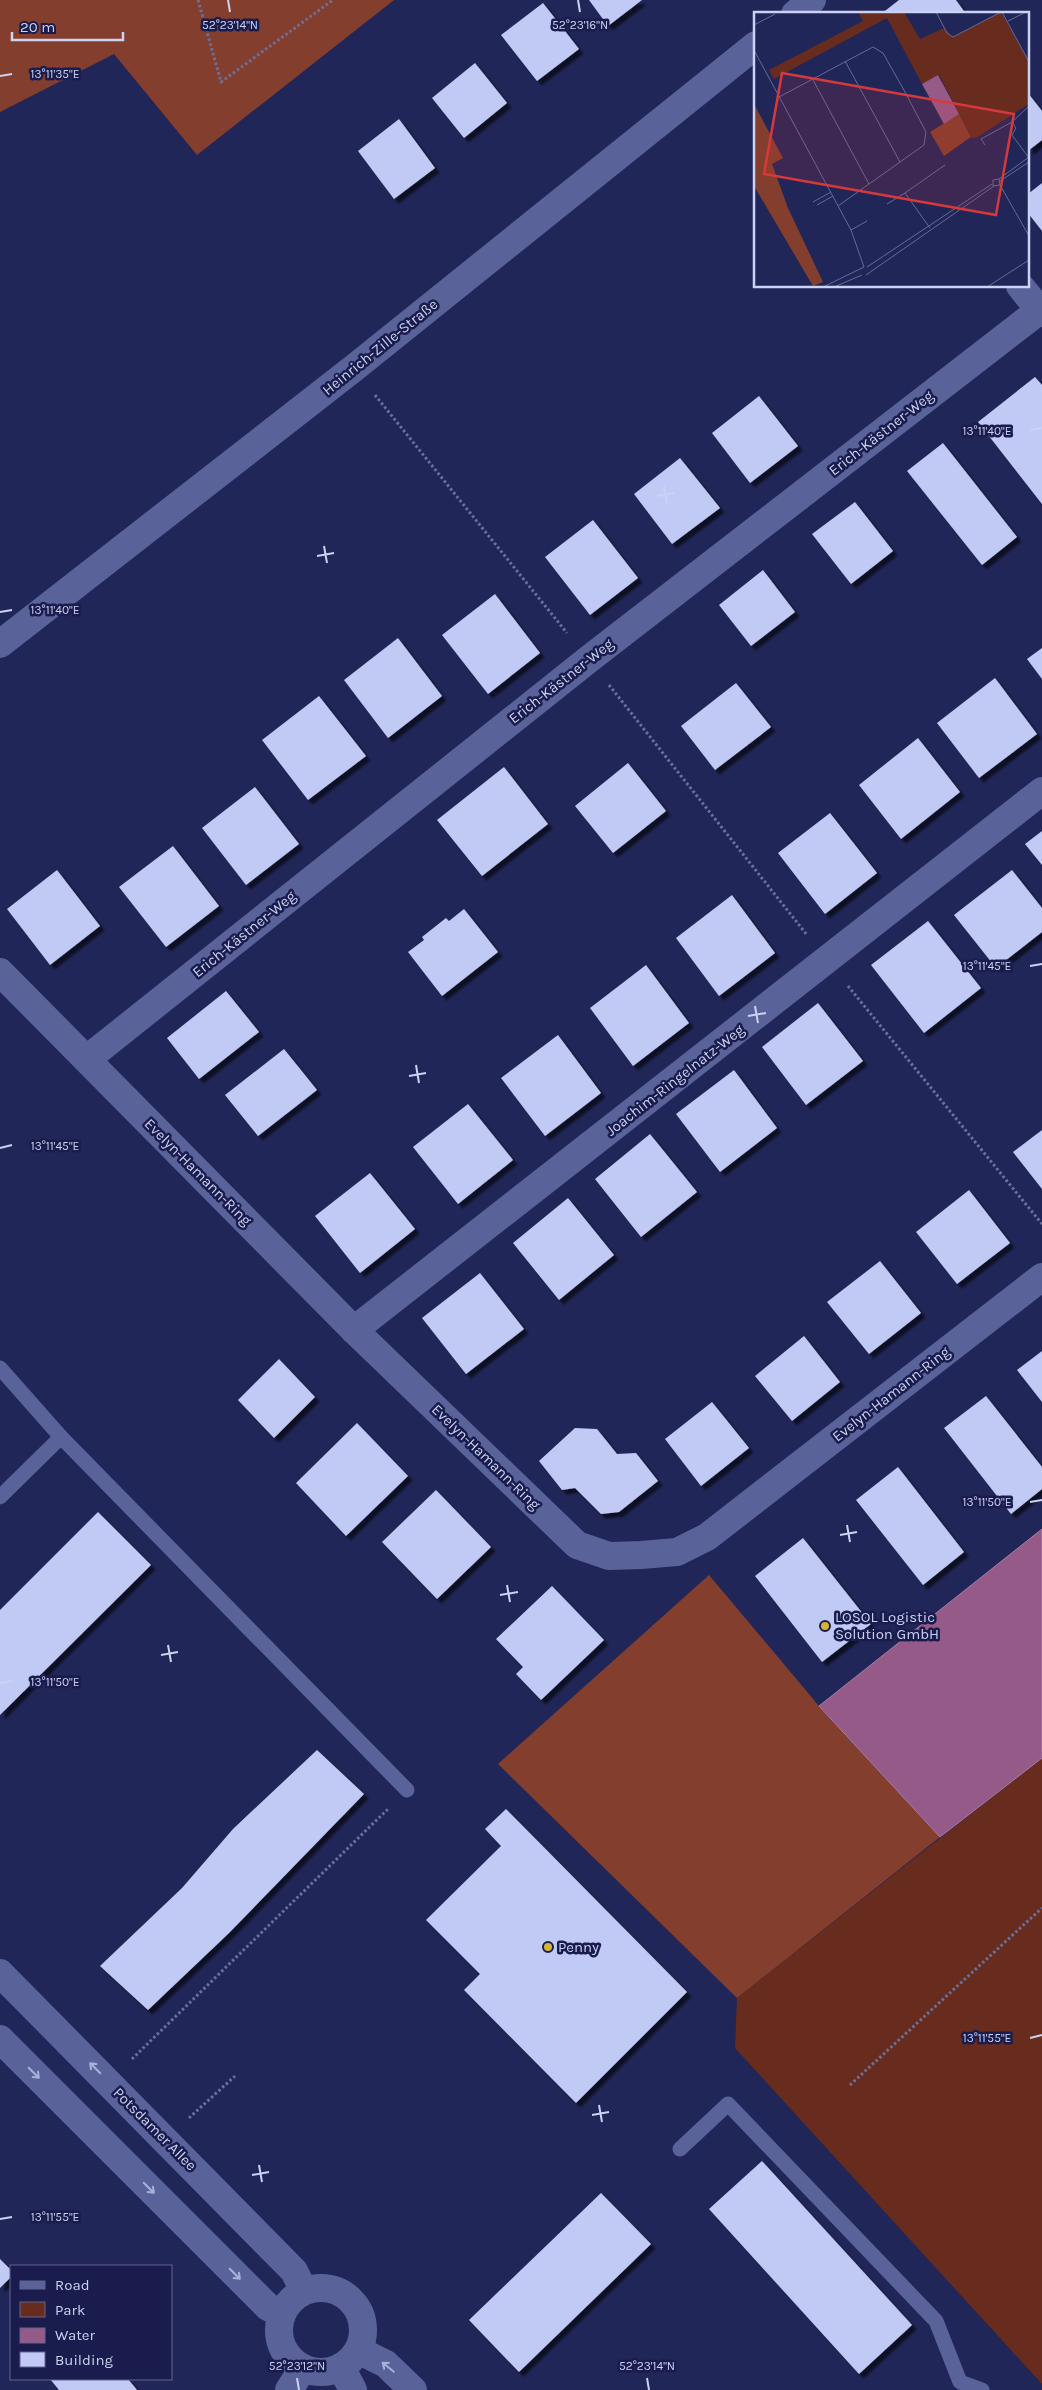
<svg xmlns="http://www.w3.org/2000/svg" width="1042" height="2390" font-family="Karla,sans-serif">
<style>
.green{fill:#672c1e}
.forest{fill:#843e2d}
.water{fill:#965a89;stroke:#a67ea8}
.building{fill:#c1caf5;filter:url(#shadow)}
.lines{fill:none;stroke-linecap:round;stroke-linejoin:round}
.path{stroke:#6b719b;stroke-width:3;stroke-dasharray:2.5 2.5;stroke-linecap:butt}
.service{stroke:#59639a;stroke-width:15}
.minor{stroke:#59639a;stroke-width:28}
.tertiary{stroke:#59639a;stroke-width:28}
.oneway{stroke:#a9b1d8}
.ticks{fill:none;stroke:#cbd2f2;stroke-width:2}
.poi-dot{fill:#d4b635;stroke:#191c4c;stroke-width:2}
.labels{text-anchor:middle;stroke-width:5;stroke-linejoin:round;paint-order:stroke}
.street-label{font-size:15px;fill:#cbd2f2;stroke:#191c4c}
.poi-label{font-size:15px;fill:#cbd2f2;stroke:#191c4c;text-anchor:start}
.inset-road{fill:none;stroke:#656b96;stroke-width:1}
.view{fill:#d5393c;fill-opacity:0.15;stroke:#d5393c;stroke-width:2.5}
.inset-edge{fill:none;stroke:#cbd2f2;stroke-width:2.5}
.ticks-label{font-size:12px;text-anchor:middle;fill:#cbd2f2;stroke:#191c4c;stroke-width:5;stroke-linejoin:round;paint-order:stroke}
</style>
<defs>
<filter id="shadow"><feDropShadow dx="4.5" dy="4.5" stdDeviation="1" flood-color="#0009"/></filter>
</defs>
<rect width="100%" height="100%" fill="#212658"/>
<path class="green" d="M1042,1758V2384L735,2048L737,1998Z"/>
<g class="forest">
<path d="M0,0H394L197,155L114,54L0,112Z"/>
<path d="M709,1575L819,1706L940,1837L737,1998L498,1764Z"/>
</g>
<path class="water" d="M1042,1529V1758L940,1837L819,1706Z"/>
<g class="building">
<path d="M589,0H642L608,26Z"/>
<path d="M899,0H956L966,14H881Z"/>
<path d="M543,3L579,49L537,81L501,35Z"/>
<path d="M475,63L507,103L464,138L432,98Z"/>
<path d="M1028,93L1042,111V140L1028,151Z"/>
<path d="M399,119L435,168L394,199L358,151Z"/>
<path d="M1042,183V231L1028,213V194Z"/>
<path d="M1035,377L1042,385V504L978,422Z"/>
<path d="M759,396L798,446L750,483L712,433Z"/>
<path d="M943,443L1017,537L982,565L907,471Z"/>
<path d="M680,458L720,508L672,544L634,494Z"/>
<path d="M855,502L893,551L851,584L812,534Z"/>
<path d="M593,520L638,578L590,615L545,557Z"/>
<path d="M763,570L795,612L751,646L719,605Z"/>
<path d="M495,594L540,653L488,694L442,635Z"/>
<path d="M398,638L442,696L388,738L344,680Z"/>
<path d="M1042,648V679L1027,659Z"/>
<path d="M995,678L1037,734L979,778L937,723Z"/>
<path d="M736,683L771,727L715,770L681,726Z"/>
<path d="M319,696L366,756L308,800L262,740Z"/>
<path d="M918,738L960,792L901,839L859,785Z"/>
<path d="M628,763L666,811L613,853L575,806Z"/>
<path d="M504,767L548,824L482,876L437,820Z"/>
<path d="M255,787L299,844L246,885L202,828Z"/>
<path d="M830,813L877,873L825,914L778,853Z"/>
<path d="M1042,831V865L1025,844Z"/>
<path d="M173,846L219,906L166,947L119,887Z"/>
<path d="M57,870L100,926L50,965L7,909Z"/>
<path d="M1012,870L1042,908V932L996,968L954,915Z"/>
<path d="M732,895L775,953L719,996L676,938Z"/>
<path d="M464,909L498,952L442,996L408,952L424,940L422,937L446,918L449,921Z"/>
<path d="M928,921L981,988L924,1033L871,965Z"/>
<path d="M646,965L689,1023L633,1066L590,1008Z"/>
<path d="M226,991L259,1032L199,1079L167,1038Z"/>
<path d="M818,1003L863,1061L806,1105L762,1047Z"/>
<path d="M558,1035L601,1093L545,1136L501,1078Z"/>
<path d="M284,1049L317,1090L258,1136L225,1095Z"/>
<path d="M734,1070L777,1128L720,1172L676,1114Z"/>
<path d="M468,1104L513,1160L458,1204L413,1147Z"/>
<path d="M1042,1130V1189L1013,1152Z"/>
<path d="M650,1134L697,1192L641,1237L595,1179Z"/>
<path d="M370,1173L415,1229L360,1273L315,1216Z"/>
<path d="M969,1190L1010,1243L957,1284L916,1232Z"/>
<path d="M568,1198L614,1255L559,1300L513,1243Z"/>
<path d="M880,1261L921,1313L869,1354L827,1302Z"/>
<path d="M480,1273L524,1329L466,1374L422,1318Z"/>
<path d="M804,1336L840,1382L792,1421L755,1376Z"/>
<path d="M1042,1351V1402L1017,1370Z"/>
<path d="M279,1359L315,1397L274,1438L238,1400Z"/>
<path d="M986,1396L1042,1467V1489L1011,1514L944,1428Z"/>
<path d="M712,1402L749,1448L701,1486L665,1439Z"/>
<path d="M357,1423L408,1476L346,1536L296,1483Z"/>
<path d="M575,1428L597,1429L617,1454L636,1453L658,1481L619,1512L601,1514L575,1488L562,1490L539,1461Z"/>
<path d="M898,1467L964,1552L923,1585L856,1500Z"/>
<path d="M436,1490L491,1547L437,1599L382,1542Z"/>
<path d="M98,1512L151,1565L0,1715V1610Z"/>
<path d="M803,1538L871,1624L822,1662L755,1576Z"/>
<path d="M552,1586L604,1640L541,1700L516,1674L523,1667L496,1639Z"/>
<path d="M317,1750L364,1794L229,1933L148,2010L100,1966L182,1888L233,1829Z"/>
<path d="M506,1809L687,1992L576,2103L464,1990L480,1974L426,1920L501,1846L485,1829Z"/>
<path d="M762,2161L912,2325L859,2374L709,2209Z"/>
<path d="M601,2193L651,2244L519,2372L469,2320Z"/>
<path d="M0,2259L11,2270V2277L0,2288Z"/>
<path d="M50,2379H128L137,2390H59Z"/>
</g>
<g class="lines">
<g class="path">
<path d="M198,0L221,82L333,0"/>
<path d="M375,395L567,633"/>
<path d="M609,685L807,935"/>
<path d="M848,986L1042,1224"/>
<path d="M132,2059L389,1808"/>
<path d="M850,2085L1042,1908"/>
<path d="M189,2118L235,2076"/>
</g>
<g class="service">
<path d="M0,1368L61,1437"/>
<path d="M0,1497L61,1437L407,1790"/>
<path d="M680,2149L728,2104L936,2321L960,2382L982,2390"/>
</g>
<g class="minor">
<path d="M795,14L812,0"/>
<path d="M1020,286L1042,313"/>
<path d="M0,644L354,368L756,45"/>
<path d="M0,972L354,1330L577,1545L609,1556L641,1555L677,1552L707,1537L1042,1277"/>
<path d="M87,1059L589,659L1040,310"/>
<path d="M354,1330L1042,791"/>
<path d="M289,2390L303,2368"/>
</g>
<g class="tertiary">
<path d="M0,1973L294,2271L304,2291"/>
<path d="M0,2039L268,2307L282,2314"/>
<circle cx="321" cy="2330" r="42"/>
<path d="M358,2350L386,2364L413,2390"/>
<path d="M341,2367L353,2390"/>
</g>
</g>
<defs><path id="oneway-shaft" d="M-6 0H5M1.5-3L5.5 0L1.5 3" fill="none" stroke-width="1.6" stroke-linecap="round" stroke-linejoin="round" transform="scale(1.25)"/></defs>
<g class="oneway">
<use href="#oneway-shaft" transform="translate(95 2068) rotate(-135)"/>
<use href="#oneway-shaft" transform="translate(34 2073) rotate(45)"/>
<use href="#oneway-shaft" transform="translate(149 2188) rotate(45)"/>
<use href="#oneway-shaft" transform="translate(235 2274) rotate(45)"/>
<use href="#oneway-shaft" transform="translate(388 2367) rotate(-141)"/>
</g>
<path class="ticks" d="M228,0L230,12M578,0L580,12M0,76L12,74M1030,430L1042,428M664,486L667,503M657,496L674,493M324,546L327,563M317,556L334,553M0,612L12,610M1030,966L1042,964M755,1006L758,1023M748,1016L766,1013M416,1065L419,1083M409,1076L426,1073M0,1148L12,1145M1030,1502L1042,1500M847,1525L850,1542M840,1535L857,1532M507,1585L510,1602M500,1595L518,1592M168,1645L171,1662M161,1655L178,1652M0,1683L12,1681M1030,2038L1042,2035M599,2105L602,2122M592,2115L609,2112M259,2165L262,2182M252,2175L269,2172M0,2219L12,2217M297,2378L299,2390M647,2378L649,2390"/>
<g class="poi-dot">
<circle cx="825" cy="1626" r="5"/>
<circle cx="548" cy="1947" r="5"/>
</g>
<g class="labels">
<g class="street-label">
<text transform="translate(380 347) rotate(-39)" y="5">Heinrich-Zille-Straße</text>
<text transform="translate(881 433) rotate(-38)" y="5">Erich-Kästner-Weg</text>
<text transform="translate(561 681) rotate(-38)" y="5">Erich-Kästner-Weg</text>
<text transform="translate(244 934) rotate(-39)" y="5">Erich-Kästner-Weg</text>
<text transform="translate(675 1080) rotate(-38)" y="5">Joachim-Ringelnatz-Weg</text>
<text transform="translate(198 1172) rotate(45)" y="5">Evelyn-Hamann-Ring</text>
<text transform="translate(891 1394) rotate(-38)" y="5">Evelyn-Hamann-Ring</text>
<text transform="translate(486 1457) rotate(44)" y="5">Evelyn-Hamann-Ring</text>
<text transform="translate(155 2129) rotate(45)" y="5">Potsdamer Allee</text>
</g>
<g class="poi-label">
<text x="835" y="1622">LOSOL Logistic<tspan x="835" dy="17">Solution GmbH</tspan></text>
<text x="558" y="1952">Penny</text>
</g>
</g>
<g transform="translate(754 12)">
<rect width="275" height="275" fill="#212658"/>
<path d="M104,0H150L166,27L190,16L199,25L247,0L275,50V92L222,126L217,125L185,63L168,72L133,6L20,67L15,58L109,9Z" fill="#672c1e"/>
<path d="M0,92L29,146L18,152L34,196L69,270L59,274L0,174ZM205,102L217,125L190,144L176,120Z" fill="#843e2d"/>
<path d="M184,63L205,102L190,112L168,72Z" fill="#965a89"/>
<path class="inset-road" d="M182,0L193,21L199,25L247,0M248,0L275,50M254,9L272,0M0,13L21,2M0,38L97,218L110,255M91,49L146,150M58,66L115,172M25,85L119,35L129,41L151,80L172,120L170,133L84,194M258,110L262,116L258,123L275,146M231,133L227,127L258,110L275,94M245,167L246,173L239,174V168L245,167L275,145M246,169L275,150M246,173L275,224M59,190L77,180M133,192L151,181M63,193L79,184M176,216L151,181L191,153M97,218L113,209M113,255L238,172M112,263L240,174M69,275L110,255M80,275L108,263M233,275L275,248"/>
<path class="view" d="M28,61L260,102L242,203L10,162Z"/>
<rect width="275" height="275" class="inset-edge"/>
</g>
<g class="ticks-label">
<text x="230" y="29">52°23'14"N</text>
<text x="580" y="29">52°23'16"N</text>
<text x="55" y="78">13°11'35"E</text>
<text x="987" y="435">13°11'40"E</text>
<text x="55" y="614">13°11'40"E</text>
<text x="987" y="970">13°11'45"E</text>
<text x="55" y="1150">13°11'45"E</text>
<text x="987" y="1506">13°11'50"E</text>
<text x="55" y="1686">13°11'50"E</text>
<text x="987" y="2042">13°11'55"E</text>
<text x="55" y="2221">13°11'55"E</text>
<text x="297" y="2370">52°23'12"N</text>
<text x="647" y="2370">52°23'14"N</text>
</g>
<rect x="10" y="2265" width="162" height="115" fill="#191c4c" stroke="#60658e"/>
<rect x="20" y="2281" width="25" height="8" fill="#59639a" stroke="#60658e"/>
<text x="55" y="2290" font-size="15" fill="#cbd2f2">Road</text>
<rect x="20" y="2302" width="25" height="15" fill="#672c1e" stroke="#60658e"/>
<text x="55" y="2315" font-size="15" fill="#cbd2f2">Park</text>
<rect x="20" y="2328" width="25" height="15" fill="#965a89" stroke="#60658e"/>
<text x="55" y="2340" font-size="15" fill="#cbd2f2">Water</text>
<rect x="20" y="2352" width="25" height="15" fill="#c1caf5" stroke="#60658e"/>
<text x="55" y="2365" font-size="15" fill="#cbd2f2">Building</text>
<path d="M12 32v8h111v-8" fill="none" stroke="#cbd2f2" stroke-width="2.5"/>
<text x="20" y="32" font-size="15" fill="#cbd2f2" stroke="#191c4c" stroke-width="4" paint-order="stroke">20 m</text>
</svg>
